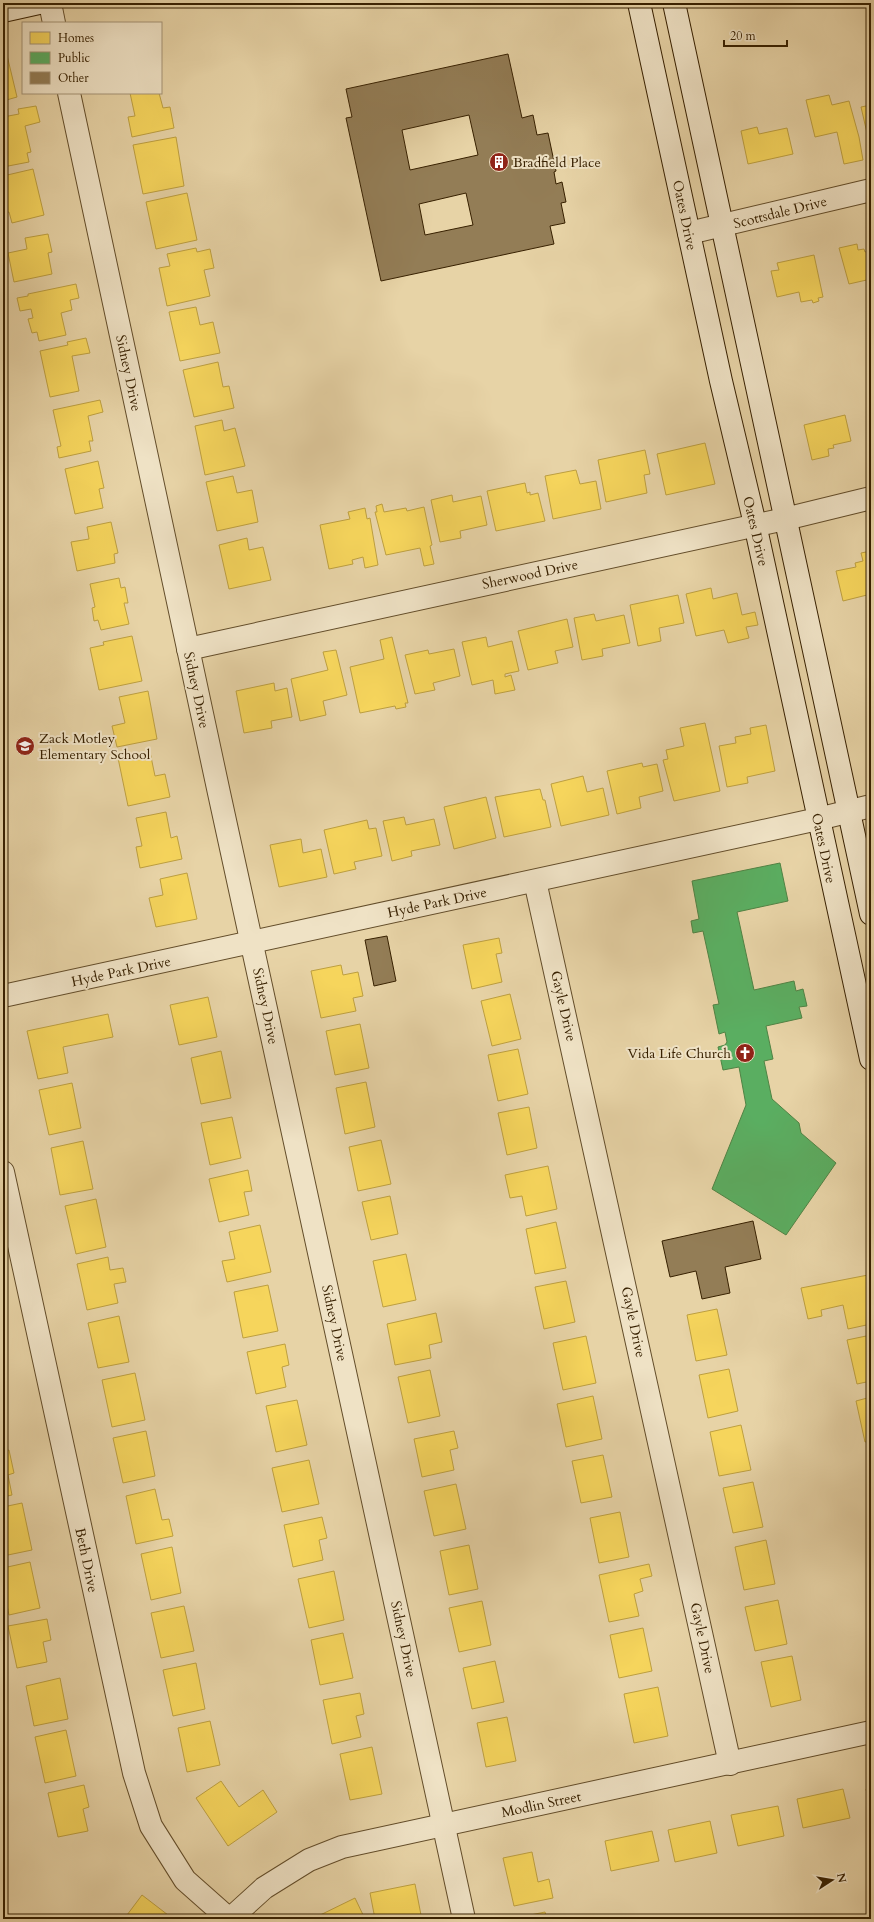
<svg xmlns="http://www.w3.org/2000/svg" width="874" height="1922" font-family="Cardo,serif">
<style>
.homes{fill:#f6d55c;stroke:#bd9f40}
.public{fill:#5aae61;stroke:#508344}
.building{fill:#937d56;stroke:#372000;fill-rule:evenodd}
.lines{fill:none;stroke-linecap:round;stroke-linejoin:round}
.minor-casing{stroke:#634d2a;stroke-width:24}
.tertiary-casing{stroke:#634d2a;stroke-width:24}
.secondary-casing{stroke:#372000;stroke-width:24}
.minor{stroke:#efe2c5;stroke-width:22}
.tertiary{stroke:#efe2c5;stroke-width:22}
.secondary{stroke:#efe2c5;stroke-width:22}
.labels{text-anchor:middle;stroke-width:4;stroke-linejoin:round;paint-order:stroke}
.poi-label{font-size:14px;fill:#372000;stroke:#efe2c5;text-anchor:start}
.street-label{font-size:14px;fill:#372000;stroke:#efe2c5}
</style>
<rect width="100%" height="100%" fill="#e7d3a6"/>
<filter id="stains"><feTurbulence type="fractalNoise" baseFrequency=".005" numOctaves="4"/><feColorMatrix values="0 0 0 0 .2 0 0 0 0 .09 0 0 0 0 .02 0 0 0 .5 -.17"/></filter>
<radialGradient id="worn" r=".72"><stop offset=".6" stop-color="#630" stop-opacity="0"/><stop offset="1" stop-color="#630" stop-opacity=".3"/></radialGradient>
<g class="homes">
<path d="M3,51H6L17,97L3,101Z"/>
<path d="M130,93H159L163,108L170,107L174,128L132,137L128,117L135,116Z"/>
<path d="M829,95L832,105L849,101L859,137L863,160L844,164L837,132L815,137L806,100Z"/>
<path d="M871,105V132L867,133L861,107Z"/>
<path d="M36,106L40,122L25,126L31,152L27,153L29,162L3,167V117L19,114L18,109Z"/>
<path d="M757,127L759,134L787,128L793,154L748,164L741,131Z"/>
<path d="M176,137L184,186L143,194L133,145Z"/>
<path d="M33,169L44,215L12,223L9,212L3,213V176Z"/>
<path d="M187,193L197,240L156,249L146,202Z"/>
<path d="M48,234L52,252L48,253L52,274L14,282L8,253L27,249L25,238Z"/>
<path d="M857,244L858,250L864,249L865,252L871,251V279L849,284L839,248Z"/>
<path d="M196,248L197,252L210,249L214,268L204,270L210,296L167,306L159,268L170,266L167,254Z"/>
<path d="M814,255L823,297L818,298L819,301L813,303L812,300L801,302L799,292L777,297L771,271L779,270L777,263Z"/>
<path d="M76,284L79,298L70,300L72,310L61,313L66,335L39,341L37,332L32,333L28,319L33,318L31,309L20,311L17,298L28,296V294Z"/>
<path d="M196,307L200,325L213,322L220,353L180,361L169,312Z"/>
<path d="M86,338L90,353L72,356L79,391L50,397L40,351L68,345L67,342Z"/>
<path d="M218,362L223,387L229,386L234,408L194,417L183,370Z"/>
<path d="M100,400L103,412L88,416L93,441H89L91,451L59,458L57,447L61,446L53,410Z"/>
<path d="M845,415L851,441L833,445L834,448L828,449L829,456L812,460L804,425Z"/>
<path d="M222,420L224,431L235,428L245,466L205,475L195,426Z"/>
<path d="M705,443L715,484L666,495L657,454Z"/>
<path d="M645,450L650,474L644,475L647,493L606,502L598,460Z"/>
<path d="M98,461L104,488L99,489L103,508L75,514L65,469Z"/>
<path d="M576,470L580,484L596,481L601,509L553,519L545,476Z"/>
<path d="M233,476L237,493L252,490L258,522L217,531L206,482Z"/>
<path d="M525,483L527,493L530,492V495L538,493L545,521L496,531L487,491Z"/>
<path d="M452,495L453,502L481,496L487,525L460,531L461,538L440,542L431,500Z"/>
<path d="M382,504L384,512L406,508L407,511L424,507L432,545L430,546L434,564L424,566L420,548L386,555L375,512H377L376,506Z"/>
<path d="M365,508L367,519L370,518L378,565L365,568L363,557L352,560L353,564L329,569L320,525L350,519L348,512Z"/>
<path d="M111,522L118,553L114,554L115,563L77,571L71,542L89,539L87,527Z"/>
<path d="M247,538L249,550L263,547L271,580L229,589L219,545Z"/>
<path d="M871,551V594L843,601L836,571L856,567L855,563L863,561L861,553Z"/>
<path d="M119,578L121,588L125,587L128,603H124L129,624L101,630L98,620L94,621L92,608L95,607L90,584Z"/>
<path d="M711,588L713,599L737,593L742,615L755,612L758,625L746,627L749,638L728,643L724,630L696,636L686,594Z"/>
<path d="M678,595L684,623L659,628L661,641L638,646L630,605Z"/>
<path d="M594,614L596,621L624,615L630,643L602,649L603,656L582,660L574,618Z"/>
<path d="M567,619L573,647L555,651L558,663L528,670L518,631Z"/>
<path d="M132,636L142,681L99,690L90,648L104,645L103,642Z"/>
<path d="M392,637L408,703H405L406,707L396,709L395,706L360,713L350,667L384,659L380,640Z"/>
<path d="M486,637L488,647L512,641L519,671L505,674V677L511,675L515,690L495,694L493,680L472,685L462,642Z"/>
<path d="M454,649L460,676L433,683L435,690L415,694L405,655L428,650L429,654Z"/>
<path d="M336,650L347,695L323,701L326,715L300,721L291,679L328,670L323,652Z"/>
<path d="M274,683L275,691L287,688L292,717L271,721L272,728L244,733L236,691Z"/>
<path d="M148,691L157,739L117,747L112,726L125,723L119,697Z"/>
<path d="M705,723L720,791L674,801L663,760L668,759L666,750L684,746L680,728Z"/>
<path d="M766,725L775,771L747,777L748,783L727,787L719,746L736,743L735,737L751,734L750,728Z"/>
<path d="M150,752L155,776L165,774L170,797L128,806L118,758Z"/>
<path d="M642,763L643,767L657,764L663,791L639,797L641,808L617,814L607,771Z"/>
<path d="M583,776L587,792L603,788L609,815L561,826L551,784Z"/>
<path d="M540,789L543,800H545L551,827L504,837L495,797Z"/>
<path d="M486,797L496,838L454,849L444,807Z"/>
<path d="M166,812L171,838L177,836L182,859L140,868L136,847L142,846L136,818Z"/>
<path d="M404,817L406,825L434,819L440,845L411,851L412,856L392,861L383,821Z"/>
<path d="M367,820L369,829L376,828L382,856L354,862L356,869L334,874L324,830Z"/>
<path d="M301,839L303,853L321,849L327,877L279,887L270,845Z"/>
<path d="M187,873L197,919L156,927L149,898L163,895L160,879Z"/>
<path d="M499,938L502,953L496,954L502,982L472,989L463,945Z"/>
<path d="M341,965L343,975L358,972L363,996L353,998L356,1011L321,1018L311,971Z"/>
<path d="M510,994L521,1039L492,1046L481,1001Z"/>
<path d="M208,997L217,1037L179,1045L170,1005Z"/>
<path d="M108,1014L113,1037L63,1047L68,1073L38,1079L27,1031Z"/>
<path d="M360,1024L369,1068L335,1075L326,1031Z"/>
<path d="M518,1049L528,1094L498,1101L488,1055Z"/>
<path d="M221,1051L231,1098L201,1104L191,1058Z"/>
<path d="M366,1082L375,1127L345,1134L336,1088Z"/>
<path d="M72,1083L81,1128L49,1135L39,1090Z"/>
<path d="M529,1107L537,1148L507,1155L498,1113Z"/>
<path d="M232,1117L241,1158L210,1165L201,1123Z"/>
<path d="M381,1140L391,1184L358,1191L349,1147Z"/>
<path d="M83,1141L93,1189L60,1195L51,1148Z"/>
<path d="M548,1166L557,1209L526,1216L522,1196L510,1198L505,1175Z"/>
<path d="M248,1170L252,1191L244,1192L249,1215L219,1222L209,1179Z"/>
<path d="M390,1196L398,1234L371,1240L362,1202Z"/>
<path d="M96,1199L106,1247L76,1254L65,1206Z"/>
<path d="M556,1222L566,1268L535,1274L526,1229Z"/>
<path d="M260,1225L271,1272L227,1282L222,1261L235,1259L229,1232Z"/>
<path d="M406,1254L416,1300L383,1307L373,1261Z"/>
<path d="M108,1257L110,1270L123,1268L126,1282L114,1284L118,1303L87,1310L77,1264Z"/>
<path d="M868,1275L871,1291V1324L848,1329L843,1305L821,1310L822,1316L808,1319L801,1288Z"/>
<path d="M566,1281L575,1322L544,1329L535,1287Z"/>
<path d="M268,1285L278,1331L243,1338L234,1292Z"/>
<path d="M717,1309L727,1355L696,1361L687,1315Z"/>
<path d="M436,1313L442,1342L429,1345L431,1358L395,1365L387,1324Z"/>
<path d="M119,1316L129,1362L98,1368L88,1323Z"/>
<path d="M871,1335V1381L857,1384L847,1340Z"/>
<path d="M586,1336L596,1383L563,1390L553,1343Z"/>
<path d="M285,1344L289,1365L282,1367L286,1387L256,1394L247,1352Z"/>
<path d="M729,1369L738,1411L708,1418L699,1375Z"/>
<path d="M430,1370L440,1416L408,1423L398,1377Z"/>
<path d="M135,1373L145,1420L112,1427L102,1380Z"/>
<path d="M593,1396L602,1439L566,1447L557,1404Z"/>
<path d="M871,1397V1441L865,1442L856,1401Z"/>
<path d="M297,1400L307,1445L276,1452L266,1406Z"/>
<path d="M741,1425L751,1470L719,1476L710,1432Z"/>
<path d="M146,1431L155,1476L123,1483L113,1438Z"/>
<path d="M454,1431L458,1448L450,1450L454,1470L422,1477L414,1439Z"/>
<path d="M9,1450L14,1473L8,1475L12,1495L3,1497V1452Z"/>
<path d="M603,1455L612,1497L581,1503L572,1461Z"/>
<path d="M309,1460L319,1504L282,1512L272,1468Z"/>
<path d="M753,1482L763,1527L733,1533L723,1488Z"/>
<path d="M456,1484L466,1529L434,1536L424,1491Z"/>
<path d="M155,1489L162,1520L169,1519L173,1536L136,1544L126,1496Z"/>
<path d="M22,1503L32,1550L3,1556V1507Z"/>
<path d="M620,1512L629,1557L599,1563L590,1518Z"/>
<path d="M322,1517L327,1538L319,1540L323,1560L293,1567L284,1525Z"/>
<path d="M766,1540L775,1584L744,1590L735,1547Z"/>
<path d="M469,1545L478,1589L449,1595L440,1551Z"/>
<path d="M172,1547L181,1593L151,1600L141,1554Z"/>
<path d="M30,1562L40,1608L9,1615L3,1586V1568Z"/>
<path d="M649,1564L652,1576L640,1579L643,1591L634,1594L639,1616L609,1622L599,1575Z"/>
<path d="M334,1571L344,1620L309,1628L298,1579Z"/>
<path d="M778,1600L787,1644L755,1651L745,1607Z"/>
<path d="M482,1601L491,1645L459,1652L449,1608Z"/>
<path d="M184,1606L194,1651L161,1658L151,1613Z"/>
<path d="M47,1619L51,1640L43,1642L47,1662L17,1668L8,1626Z"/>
<path d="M643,1628L652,1671L619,1678L610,1635Z"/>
<path d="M343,1633L353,1678L320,1685L311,1640Z"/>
<path d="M792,1656L801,1700L771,1707L761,1662Z"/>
<path d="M495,1661L504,1702L472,1709L463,1668Z"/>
<path d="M196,1663L205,1709L173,1716L163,1670Z"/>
<path d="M60,1678L68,1719L34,1726L26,1686Z"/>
<path d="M658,1687L668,1736L634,1743L624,1694Z"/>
<path d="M360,1693L364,1714L356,1716L361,1737L332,1744L323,1700Z"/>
<path d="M507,1717L516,1761L486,1767L477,1723Z"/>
<path d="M210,1721L220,1765L187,1772L178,1728Z"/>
<path d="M66,1730L76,1776L45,1783L35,1737Z"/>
<path d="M372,1747L382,1794L350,1800L340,1754Z"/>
<path d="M221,1781L239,1807L263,1790L277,1812L228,1846L196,1798Z"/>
<path d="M84,1785L89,1807L83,1809L88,1831L58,1837L48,1793Z"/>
<path d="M871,1788V1814L866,1789Z"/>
<path d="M843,1789L850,1818L803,1828L797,1799Z"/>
<path d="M778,1806L784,1836L738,1846L731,1815Z"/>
<path d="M710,1821L717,1853L675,1862L668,1830Z"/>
<path d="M652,1831L659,1861L611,1871L605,1841Z"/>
<path d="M532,1852L538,1882L549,1879L553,1898L514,1906L503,1858Z"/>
<path d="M415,1884L421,1915L403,1919H375L370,1893Z"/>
<path d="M142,1895L168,1915L165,1919H124Z"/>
<path d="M355,1898L365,1919H312Z"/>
<path d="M545,1912L547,1919H516V1918Z"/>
</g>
<path class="public" d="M780,863L788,901L737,912L754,990L794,981L796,991L803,989L807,1006L799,1007L802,1018L766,1026L773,1059L764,1061L772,1099L799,1123L801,1133L836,1163L786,1235L712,1189L746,1105L739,1067L723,1070L718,1047L725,1045L727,1042L725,1032L719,1034L713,1005L719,1004L703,931L693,933L691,921L699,919L692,881Z"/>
<g class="building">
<path d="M508,54L522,118L533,115L537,135L548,133L556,171L554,172L556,184L562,182L566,202L561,203L565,223L550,226L554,244L381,281L346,118L352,117L346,89ZM469,115L478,155L410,170L402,130ZM466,193L473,225L425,235L419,204Z"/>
<path d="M387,936L396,981L374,986L365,940Z"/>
<path d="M753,1221L761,1259L725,1267L730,1293L702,1299L696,1271L670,1277L662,1241Z"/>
</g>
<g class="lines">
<defs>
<g id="minor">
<path d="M50,3L54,23"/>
<path d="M69,93L219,793L464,1919"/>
<path d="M689,233L871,190"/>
<path d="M188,649L785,519L871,498"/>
<path d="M535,881L730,1764"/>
<path d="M3,1172L134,1773L151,1826L185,1880L229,1919"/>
</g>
<g id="tertiary">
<path d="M3,996L818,819L871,806"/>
<path d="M230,1919L264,1888L309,1860L342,1847L871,1732"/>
</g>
<g id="secondary">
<path d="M639,3L721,381L755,524L871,1059"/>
<path d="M674,3L871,914"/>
<path d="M3,11L39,3"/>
</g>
</defs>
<use href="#minor" class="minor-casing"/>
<use href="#tertiary" class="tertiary-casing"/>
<use href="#secondary" class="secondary-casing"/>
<use href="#minor" class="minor"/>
<use href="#tertiary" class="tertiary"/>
<use href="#secondary" class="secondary"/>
</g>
<defs>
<symbol id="building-disc" viewBox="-11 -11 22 22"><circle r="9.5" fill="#8f2418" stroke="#efe2c5"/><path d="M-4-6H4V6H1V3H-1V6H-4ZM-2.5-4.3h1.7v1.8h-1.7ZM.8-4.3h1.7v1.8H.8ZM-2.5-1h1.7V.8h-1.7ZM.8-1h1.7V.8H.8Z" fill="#fff"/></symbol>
<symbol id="school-disc" viewBox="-11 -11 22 22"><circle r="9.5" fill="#8f2418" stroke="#efe2c5"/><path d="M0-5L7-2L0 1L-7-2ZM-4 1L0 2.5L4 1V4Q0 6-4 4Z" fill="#fff"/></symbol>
<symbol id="church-disc" viewBox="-11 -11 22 22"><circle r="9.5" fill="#8f2418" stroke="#efe2c5"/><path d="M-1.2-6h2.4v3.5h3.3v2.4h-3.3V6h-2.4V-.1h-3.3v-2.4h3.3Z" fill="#fff"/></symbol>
</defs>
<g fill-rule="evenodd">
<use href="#building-disc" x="488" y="151" width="22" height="22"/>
<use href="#school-disc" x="14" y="735" width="22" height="22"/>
<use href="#church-disc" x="734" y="1042" width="22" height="22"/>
</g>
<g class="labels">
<g class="poi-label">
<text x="513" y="167">Bradfield Place</text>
<text x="39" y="743">Zack Motley<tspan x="39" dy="16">Elementary School</tspan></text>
<text x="731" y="1058" text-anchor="end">Vida Life Church</text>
</g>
<g class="street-label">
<text transform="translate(780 212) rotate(-14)" y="5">Scottsdale Drive</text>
<text transform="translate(685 215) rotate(78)" y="5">Oates Drive</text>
<text transform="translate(129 373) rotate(78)" y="5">Sidney Drive</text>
<text transform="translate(756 531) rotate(77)" y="5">Oates Drive</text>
<text transform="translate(530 574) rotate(-12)" y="5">Sherwood Drive</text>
<text transform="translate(197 690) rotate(78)" y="5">Sidney Drive</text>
<text transform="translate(824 848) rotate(78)" y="5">Oates Drive</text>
<text transform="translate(437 902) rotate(-12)" y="5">Hyde Park Drive</text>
<text transform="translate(121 971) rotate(-12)" y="5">Hyde Park Drive</text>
<text transform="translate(266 1006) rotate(78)" y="5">Sidney Drive</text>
<text transform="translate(564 1006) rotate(77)" y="5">Gayle Drive</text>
<text transform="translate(634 1322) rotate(78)" y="5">Gayle Drive</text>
<text transform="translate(335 1323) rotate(78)" y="5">Sidney Drive</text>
<text transform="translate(87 1560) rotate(78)" y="5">Beth Drive</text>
<text transform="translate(703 1638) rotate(78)" y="5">Gayle Drive</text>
<text transform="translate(404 1639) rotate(78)" y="5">Sidney Drive</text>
<text transform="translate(541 1804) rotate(-12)" y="5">Modlin Street</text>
</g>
</g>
<rect width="874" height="1922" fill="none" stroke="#e7d3a6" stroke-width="16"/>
<rect x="4" y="4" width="866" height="1914" fill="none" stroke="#372000" stroke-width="2"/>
<rect x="8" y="8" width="858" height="1906" fill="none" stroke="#372000"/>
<rect x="22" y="22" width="140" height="72" fill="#efe2c5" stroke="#a59476"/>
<rect x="30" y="32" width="20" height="12" fill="#f6d55c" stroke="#a59476"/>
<text x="58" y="42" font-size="12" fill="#372000">Homes</text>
<rect x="30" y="52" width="20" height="12" fill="#5aae61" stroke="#a59476"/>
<text x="58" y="62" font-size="12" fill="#372000">Public</text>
<rect x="30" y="72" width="20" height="12" fill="#937d56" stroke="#a59476"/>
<text x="58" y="82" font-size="12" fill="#372000">Other</text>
<g transform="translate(832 1880) rotate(78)" stroke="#efe2c5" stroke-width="3" paint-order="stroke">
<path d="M0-3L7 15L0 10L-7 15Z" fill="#372000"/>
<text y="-6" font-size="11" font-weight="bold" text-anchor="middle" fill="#372000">N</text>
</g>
<path d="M724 40v6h63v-6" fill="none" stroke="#372000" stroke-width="2"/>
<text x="730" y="40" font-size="12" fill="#372000" stroke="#efe2c5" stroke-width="3" paint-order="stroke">20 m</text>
<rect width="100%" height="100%" filter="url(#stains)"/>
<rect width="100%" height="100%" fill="url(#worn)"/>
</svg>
